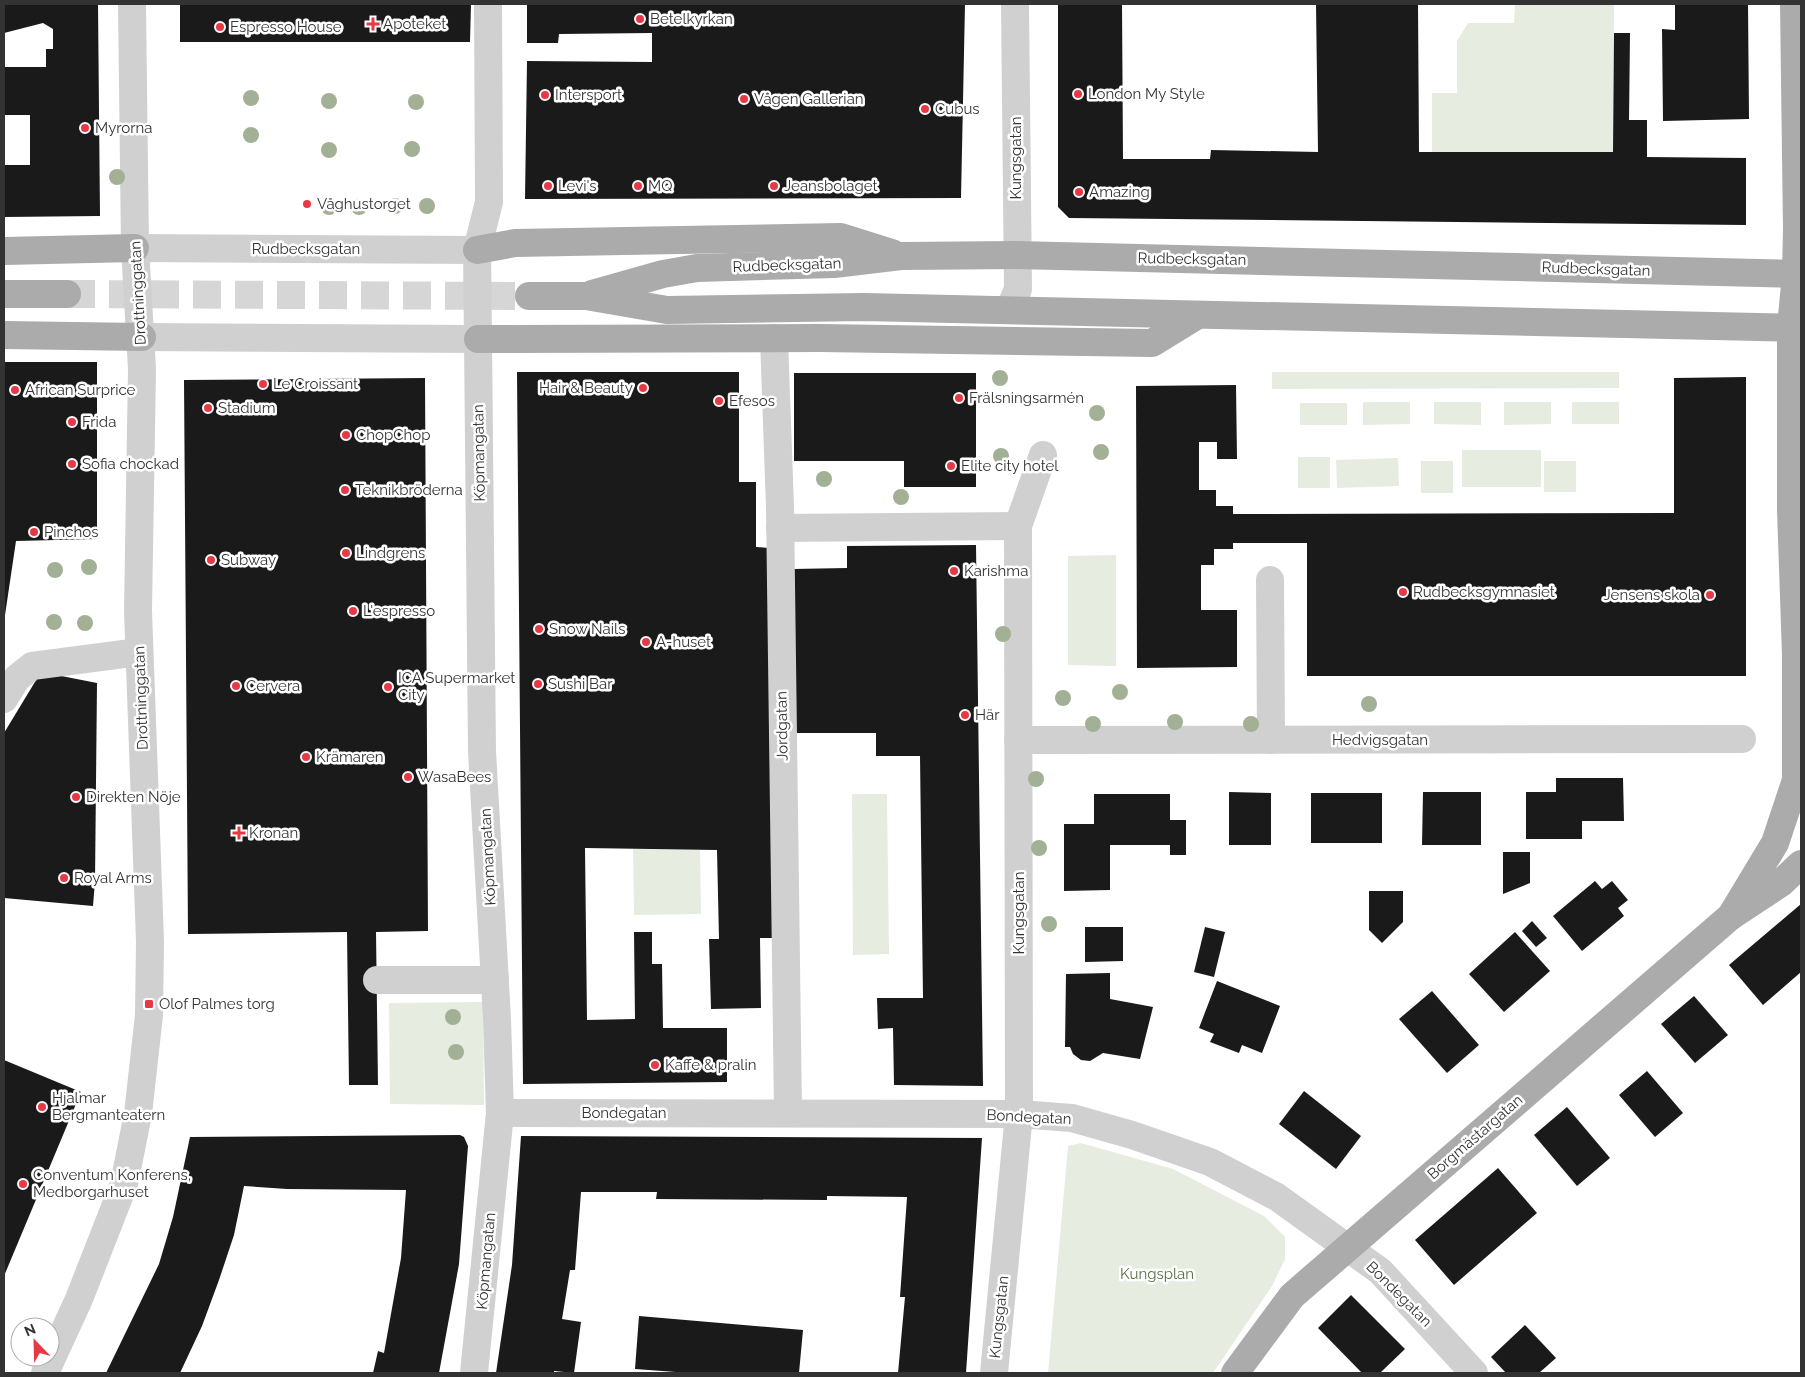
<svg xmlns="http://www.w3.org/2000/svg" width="1805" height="1377" font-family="Raleway,sans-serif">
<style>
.green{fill:#e6ecdf}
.building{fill:#1a1a1a}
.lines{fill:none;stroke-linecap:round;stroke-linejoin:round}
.major-tunnel{stroke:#d6d6d6;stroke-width:28;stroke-dasharray:28 14;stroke-linecap:butt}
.minor{stroke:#d0d0d0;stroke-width:28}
.major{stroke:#ababab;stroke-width:28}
.tree{fill:#a2b095}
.poi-dot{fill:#e63946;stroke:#fff;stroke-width:2}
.labels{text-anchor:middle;stroke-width:5;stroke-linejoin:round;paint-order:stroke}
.poi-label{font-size:15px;fill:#333;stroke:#fff;text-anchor:start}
.street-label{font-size:15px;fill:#333;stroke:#fff}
.park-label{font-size:15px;fill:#56703f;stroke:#fff}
</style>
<rect width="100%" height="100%" fill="#fff"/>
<g class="green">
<path d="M1515,4H1614L1613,152H1432V93H1457V41L1468,23H1514Z"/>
<path d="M1272,372H1619V388L1272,389Z"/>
<path d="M1363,402H1410V424L1363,425Z"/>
<path d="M1434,402H1481V425L1434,424Z"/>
<path d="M1504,402H1551V424L1504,425Z"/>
<rect x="1572" y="402" width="47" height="22"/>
<rect x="1300" y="403" width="47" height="22"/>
<rect x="1462" y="450" width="79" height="37"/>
<rect x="1298" y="457" width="32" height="31"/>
<path d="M1398,458L1399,486L1337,488L1336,460Z"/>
<rect x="1421" y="461" width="32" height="32"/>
<rect x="1544" y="461" width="32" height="31"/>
<path d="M1116,555V666L1068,665V556Z"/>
<path d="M852,794H887L889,954L853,955Z"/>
<path d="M633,849L700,850L701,914L634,915Z"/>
<path d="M483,1002L484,1105L390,1104L389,1003Z"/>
<path d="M1081,1143L1173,1169L1264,1216L1285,1237V1259L1272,1286L1213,1373H1048L1068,1146Z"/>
</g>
<g class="building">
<path d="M4,4H98L100,216L4,217V165H30V115H4V67H46V49H53V29L43,23L4,33Z"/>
<path d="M180,4H471L470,42H180Z"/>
<path d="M527,4H965L961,198L525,199L527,61L652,62V33L559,34L558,43H527Z"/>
<path d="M1058,4H1122L1123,159H1210L1211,150L1318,152L1316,4H1418L1419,152H1613L1614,33H1630L1629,120H1647V157L1746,158V225L1069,218L1058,207Z"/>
<path d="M1675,4H1748L1749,119L1663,121L1662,29L1675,30Z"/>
<path d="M4,362H97V539L16,541L5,615Z"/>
<path d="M517,372H739V482H756V547L772,548L775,938H760L761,1008L711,1009L709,939H719L717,850L585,848L587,1020L635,1019L634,932H652V964H662L663,1028H727V1082L523,1084Z"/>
<path d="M794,373H976V487H904V461H794Z"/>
<path d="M1746,377V676H1307V543H1233V549H1214V565H1201V610H1237V667L1137,668L1136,386L1236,385L1237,459H1217V442H1199V490H1216V506H1233V514L1674,513V378Z"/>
<path d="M425,378L428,931L376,932L378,1085H349L347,932L188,934L184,380Z"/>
<path d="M976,545L983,1086L894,1085L893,1028L878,1029L877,998H923L920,756H876V733H795L793,569L847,568V546Z"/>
<path d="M41,672L97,683L95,881L93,906L4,898V733Z"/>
<path d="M1556,778H1623L1624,821H1582V839H1526V792H1556Z"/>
<path d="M1229,792L1271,793V845H1229Z"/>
<path d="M1423,792H1481V845H1422Z"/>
<rect x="1311" y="793" width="71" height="50"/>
<path d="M1094,794H1170V820H1186V855H1170V845H1110V890L1064,891V824H1094Z"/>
<path d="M1503,852H1530V883L1503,894Z"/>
<path d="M1595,881L1602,889L1612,881L1628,900L1618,908L1624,916L1582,951L1553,916Z"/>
<path d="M1369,891H1403V922L1382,943L1369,930Z"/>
<path d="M1801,904V972L1763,1005L1729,965Z"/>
<path d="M1532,921L1547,938L1536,947L1522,931Z"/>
<path d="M1085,927H1123V961L1085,962Z"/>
<path d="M1205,927L1225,932L1214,977L1194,972Z"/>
<path d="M1515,932L1550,971L1504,1012L1469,974Z"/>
<path d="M1110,973V999L1153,1007L1140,1059L1103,1053L1090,1061L1081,1060L1073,1054L1070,1047H1065L1066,974Z"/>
<path d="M1217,981L1280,1006L1262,1053L1242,1045L1239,1053L1210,1042L1214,1034L1199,1028Z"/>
<path d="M1432,991L1479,1045L1447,1073L1399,1019Z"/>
<path d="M1694,996L1728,1035L1695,1063L1661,1024Z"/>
<path d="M4,1060L81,1092L4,1276Z"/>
<path d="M1647,1071L1683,1113L1655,1137L1619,1095Z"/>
<path d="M1304,1091L1361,1136L1336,1169L1279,1124Z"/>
<path d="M1567,1107L1610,1158L1577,1186L1534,1135Z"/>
<path d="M460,1135L464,1137L468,1146L459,1264L439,1373H373L378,1351L384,1353L401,1258L406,1190L287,1189L244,1186L234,1235L219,1280L202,1326L180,1373H106L159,1264L173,1217L190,1137Z"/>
<path d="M521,1136L982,1138L966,1373H898L905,1297H900L907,1197L827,1196V1200L656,1199L657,1192H581L575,1270H570L562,1319L581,1322L574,1373L554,1371V1373H496L512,1265Z"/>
<path d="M1498,1168L1537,1213L1454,1285L1415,1240Z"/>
<path d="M1351,1295L1405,1349L1380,1373H1362L1318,1328Z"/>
<path d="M639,1316L803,1330L799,1373H689L635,1369Z"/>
<path d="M1525,1325L1556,1358L1539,1373H1506L1491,1357Z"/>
</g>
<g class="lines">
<path class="major-tunnel" d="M67,294L529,296"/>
<g class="minor">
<path d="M135,248L477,250"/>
<path d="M1009,310L1018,289L1015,4"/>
<path d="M142,337L478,339"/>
<path d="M774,338L780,508L788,1113"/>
<path d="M780,528L1018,526"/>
<path d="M1270,580L1271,740"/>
<path d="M4,699L17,678L32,666L139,652"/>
<path d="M1018,740L1742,739"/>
<path d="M377,980H495"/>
<path d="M500,1113L1019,1114L1072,1118L1132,1135L1210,1162L1277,1197L1380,1271L1474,1373"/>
<path d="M45,1373L79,1299L124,1184L138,1114L149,1015L150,941L138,611L142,369L135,248L132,4"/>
<path d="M474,1373L500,1113L497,1019L482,751L478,339L477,250L489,202L488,4"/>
<path d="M994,1373L1019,1114L1018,526L1043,455"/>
</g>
<g class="major">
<path d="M477,250L515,243L841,237L892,253"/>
<path d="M4,251L135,248"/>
<path d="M4,294H67"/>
<path d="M592,294L663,274L697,268L834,264L901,256L1016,255L1801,274"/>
<path d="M529,296H586L667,310L864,307L1801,328"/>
<path d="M4,335L142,337"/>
<path d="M478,339L820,338L1152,343L1196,316"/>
<path d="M1731,916L1775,843L1796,780V654L1791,510V327L1796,274L1797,229L1794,4"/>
<path d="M1235,1373L1292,1296L1731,916L1781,883L1801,864"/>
</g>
</g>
<g class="tree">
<circle cx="251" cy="98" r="8"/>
<circle cx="329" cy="101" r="8"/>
<circle cx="416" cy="102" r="8"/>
<circle cx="251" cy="135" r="8"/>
<circle cx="412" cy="149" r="8"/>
<circle cx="329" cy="150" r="8"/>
<circle cx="117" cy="177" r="8"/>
<circle cx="395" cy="206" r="8"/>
<circle cx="427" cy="206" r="8"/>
<circle cx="329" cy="207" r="8"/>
<circle cx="359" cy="207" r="8"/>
<circle cx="1000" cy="378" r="8"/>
<circle cx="1097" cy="413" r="8"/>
<circle cx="1101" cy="452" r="8"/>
<circle cx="1001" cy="456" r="8"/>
<circle cx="824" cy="479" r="8"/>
<circle cx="901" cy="497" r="8"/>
<circle cx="89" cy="567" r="8"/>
<circle cx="55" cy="570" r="8"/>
<circle cx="54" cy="622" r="8"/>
<circle cx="85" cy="623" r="8"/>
<circle cx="1003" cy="634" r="8"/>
<circle cx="1120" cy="692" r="8"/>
<circle cx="1063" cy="698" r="8"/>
<circle cx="1369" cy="704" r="8"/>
<circle cx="1175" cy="722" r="8"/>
<circle cx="1093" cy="724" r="8"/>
<circle cx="1251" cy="724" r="8"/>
<circle cx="1036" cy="779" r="8"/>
<circle cx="1039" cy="848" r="8"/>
<circle cx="1049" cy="924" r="8"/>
<circle cx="453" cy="1017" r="8"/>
<circle cx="456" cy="1052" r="8"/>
</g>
<g class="poi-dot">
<circle cx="640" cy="19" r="5"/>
<path d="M370.5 16.5h5v5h5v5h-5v5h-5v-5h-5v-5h5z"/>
<circle cx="220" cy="27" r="5"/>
<circle cx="1078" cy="94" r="5"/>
<circle cx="545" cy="95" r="5"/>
<circle cx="744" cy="99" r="5"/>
<circle cx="925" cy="109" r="5"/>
<circle cx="85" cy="128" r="5"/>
<circle cx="548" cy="186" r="5"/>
<circle cx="638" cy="186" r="5"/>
<circle cx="774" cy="186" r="5"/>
<circle cx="1079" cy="192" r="5"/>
<circle cx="307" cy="204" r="5"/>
<circle cx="263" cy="384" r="5"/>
<circle cx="643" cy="388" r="5"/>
<circle cx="15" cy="390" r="5"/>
<circle cx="959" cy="398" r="5"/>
<circle cx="719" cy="401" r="5"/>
<circle cx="208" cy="408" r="5"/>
<circle cx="72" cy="422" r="5"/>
<circle cx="346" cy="435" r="5"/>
<circle cx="72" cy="464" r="5"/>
<circle cx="951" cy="466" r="5"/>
<circle cx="345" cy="490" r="5"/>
<circle cx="34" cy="532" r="5"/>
<circle cx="346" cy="553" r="5"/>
<circle cx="211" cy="560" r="5"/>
<circle cx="954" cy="571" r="5"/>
<circle cx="1403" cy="592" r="5"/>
<circle cx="1710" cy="595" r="5"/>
<circle cx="353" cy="611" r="5"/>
<circle cx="539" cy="629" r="5"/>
<circle cx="646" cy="642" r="5"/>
<circle cx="538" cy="684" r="5"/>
<circle cx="236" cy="686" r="5"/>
<circle cx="388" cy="687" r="5"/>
<circle cx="965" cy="715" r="5"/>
<circle cx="306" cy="757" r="5"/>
<circle cx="408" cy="777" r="5"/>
<circle cx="76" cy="797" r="5"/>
<path d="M236.5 825.5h5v5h5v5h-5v5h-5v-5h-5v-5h5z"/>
<circle cx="64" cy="878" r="5"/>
<rect x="144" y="999" width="10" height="10" rx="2.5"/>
<circle cx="655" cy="1065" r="5"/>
<circle cx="42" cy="1107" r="5"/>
<circle cx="23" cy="1184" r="5"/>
</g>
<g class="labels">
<g class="poi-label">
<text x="650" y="24">Betelkyrkan</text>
<text x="383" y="29">Apoteket</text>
<text x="230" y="32">Espresso House</text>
<text x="1088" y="99">London My Style</text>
<text x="555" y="100">Intersport</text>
<text x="754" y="104">Vågen Gallerian</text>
<text x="935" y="114">Cubus</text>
<text x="95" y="133">Myrorna</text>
<text x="558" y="191">Levi's</text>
<text x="648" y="191">MQ</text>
<text x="784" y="191">Jeansbolaget</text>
<text x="1089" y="197">Amazing</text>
<text x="317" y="209">Våghustorget</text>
<text x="273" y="389">Le Croissant</text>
<text x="633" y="393" text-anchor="end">Hair &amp; Beauty</text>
<text x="25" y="395">African Surprice</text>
<text x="969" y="403">Frälsningsarmén</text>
<text x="729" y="406">Efesos</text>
<text x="218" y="413">Stadium</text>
<text x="82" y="427">Frida</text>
<text x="356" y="440">ChopChop</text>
<text x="82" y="469">Sofia chockad</text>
<text x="961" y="471">Elite city hotel</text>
<text x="355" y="495">Teknikbröderna</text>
<text x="44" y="537">Pinchos</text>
<text x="356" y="558">Lindgrens</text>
<text x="221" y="565">Subway</text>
<text x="964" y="576">Karishma</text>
<text x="1413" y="597">Rudbecksgymnasiet</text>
<text x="1700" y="600" text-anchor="end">Jensens skola</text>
<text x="363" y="616">L'espresso</text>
<text x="549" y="634">Snow Nails</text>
<text x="656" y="647">A-huset</text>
<text x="398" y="683">ICA Supermarket<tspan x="398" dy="17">City</tspan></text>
<text x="548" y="689">Sushi Bar</text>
<text x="246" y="691">Cervera</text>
<text x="975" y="720">Här</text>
<text x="316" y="762">Krämaren</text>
<text x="418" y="782">WasaBees</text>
<text x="86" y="802">Direkten Nöje</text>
<text x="249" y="838">Kronan</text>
<text x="74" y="883">Royal Arms</text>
<text x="159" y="1009">Olof Palmes torg</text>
<text x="665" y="1070">Kaffe &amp; pralin</text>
<text x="52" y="1103">Hjalmar<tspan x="52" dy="17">Bergmanteatern</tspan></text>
<text x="33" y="1180">Conventum Konferens,<tspan x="33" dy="17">Medborgarhuset</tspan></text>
</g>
<g class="street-label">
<text transform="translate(1016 158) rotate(-90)" y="5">Kungsgatan</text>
<text x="306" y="254">Rudbecksgatan</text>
<text transform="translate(1192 259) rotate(1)" y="5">Rudbecksgatan</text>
<text transform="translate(787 265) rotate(-2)" y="5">Rudbecksgatan</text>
<text transform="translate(1596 269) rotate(2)" y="5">Rudbecksgatan</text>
<text transform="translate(138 293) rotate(-93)" y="5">Drottninggatan</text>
<text transform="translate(479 453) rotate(-91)" y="5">Köpmangatan</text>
<text transform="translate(141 698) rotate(-92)" y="5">Drottninggatan</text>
<text transform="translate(782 726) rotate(-91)" y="5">Jordgatan</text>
<text x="1380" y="745">Hedvigsgatan</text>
<text transform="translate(488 857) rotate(-93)" y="5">Köpmangatan</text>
<text transform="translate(1019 913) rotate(-90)" y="5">Kungsgatan</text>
<text x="624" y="1118">Bondegatan</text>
<text transform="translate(1029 1117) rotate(3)" y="5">Bondegatan</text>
<text transform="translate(1475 1137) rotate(-41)" y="5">Borgmästargatan</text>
<text transform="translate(486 1261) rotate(-85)" y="5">Köpmangatan</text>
<text transform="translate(1399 1294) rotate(45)" y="5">Bondegatan</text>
<text transform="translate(999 1317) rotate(-84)" y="5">Kungsgatan</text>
</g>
<g class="park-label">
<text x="1157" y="1279">Kungsplan</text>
</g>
</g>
<rect width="1805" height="1377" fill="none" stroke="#333333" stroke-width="10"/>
<g transform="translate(35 1342) rotate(337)"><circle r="24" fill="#ffffff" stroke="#adadad"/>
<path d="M0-4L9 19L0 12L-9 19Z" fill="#e63946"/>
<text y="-8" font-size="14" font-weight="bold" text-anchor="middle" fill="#333333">N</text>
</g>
</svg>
